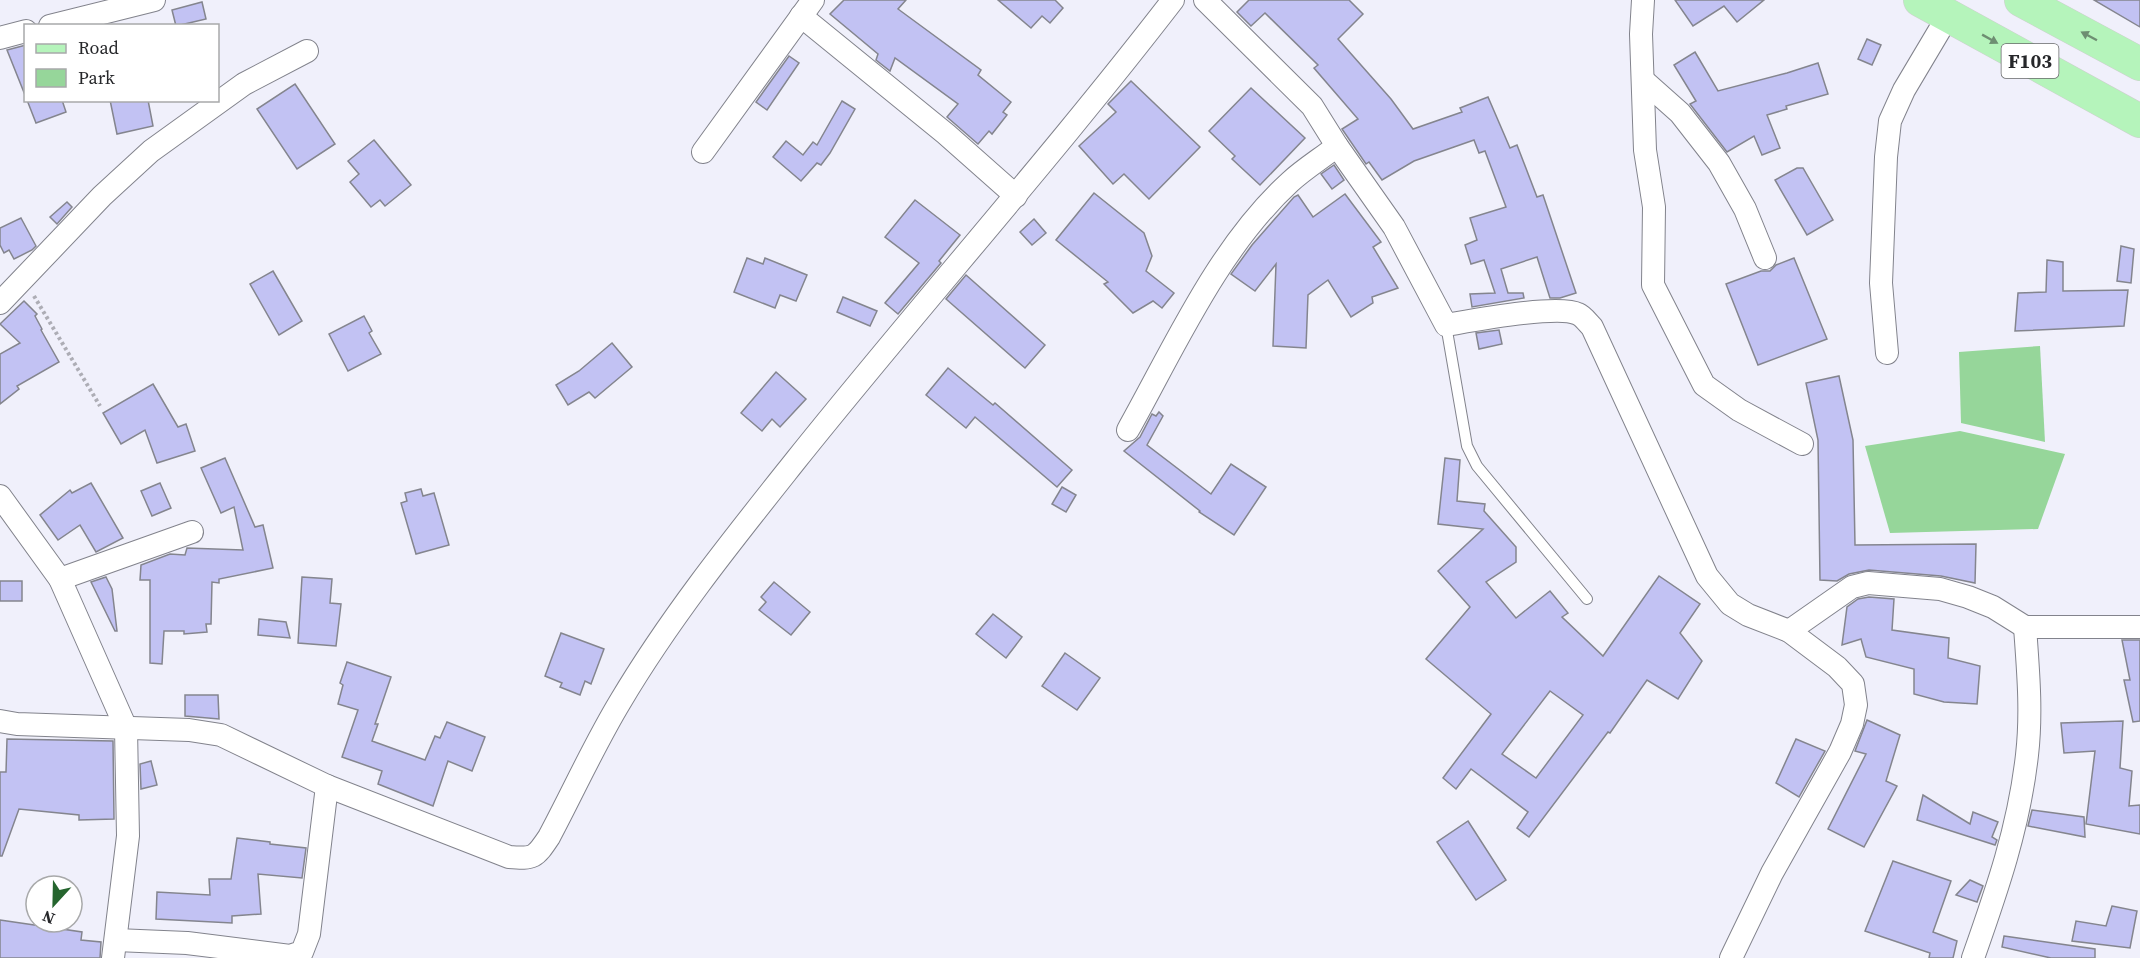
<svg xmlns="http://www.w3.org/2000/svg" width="2140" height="958" font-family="'Source Serif 4',serif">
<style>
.green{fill:#96d69a}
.building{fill:#c2c2f3;stroke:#84858e;stroke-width:1.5;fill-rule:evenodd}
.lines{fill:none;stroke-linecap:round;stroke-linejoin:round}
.service-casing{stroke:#82838c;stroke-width:12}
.minor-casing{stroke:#82838c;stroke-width:24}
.primary-casing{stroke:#cfcfd0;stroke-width:34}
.path{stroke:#adadb5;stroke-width:4;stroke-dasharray:3 3;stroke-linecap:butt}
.service{stroke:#fff;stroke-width:10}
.minor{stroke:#fff;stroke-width:22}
.primary{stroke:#b5f4bb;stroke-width:33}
.oneway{fill:#6e8e72}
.labels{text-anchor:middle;stroke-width:4.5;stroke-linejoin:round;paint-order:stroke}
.shield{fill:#fff;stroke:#67686a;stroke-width:1.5}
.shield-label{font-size:20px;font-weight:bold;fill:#26272a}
</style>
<rect width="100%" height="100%" fill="#f0f0fb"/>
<g class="green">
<path d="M2040,346L2045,442L1961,423L1959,352Z"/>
<path d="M1960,431L2065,454L2038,529L1890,533L1865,446Z"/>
</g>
<g class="building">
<path d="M844,0H906L898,9L981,70L978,75L1011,102L1003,112L1007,115L992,134L989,131L978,144L947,117L958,104L895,58L890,71L876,60L878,54L830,14Z"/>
<path d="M998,0H1055L1063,8L1050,23L1042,16L1031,28Z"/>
<path d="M1249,0H1349L1363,14L1338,39L1391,99L1413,129L1462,112L1460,108L1488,97L1510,148L1517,145L1537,197L1543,195L1576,293L1560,298H1550L1537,257L1501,269L1508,293H1523L1524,298L1472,307L1470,294L1495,293L1484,260L1471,264L1465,245L1477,240L1470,218L1506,207L1485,151L1479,153L1474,140L1414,161L1382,180L1369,162L1366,164L1342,129L1358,119L1314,68L1318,65L1265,13L1251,26L1237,12Z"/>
<path d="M1675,0H1764L1737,22L1724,6L1693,26Z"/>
<path d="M2094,0H2140V27Z"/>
<path d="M202,2L206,19L176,26L172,10Z"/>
<path d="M1867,39L1881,45L1872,65L1858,59Z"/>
<path d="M26,45V95H25L7,50Z"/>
<path d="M1695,52L1718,91L1787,73L1818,63L1828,94L1786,106L1787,109L1767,115L1780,148L1762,155L1754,136L1727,152L1690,104L1696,101L1674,65Z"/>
<path d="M789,56L799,63L767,110L756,102Z"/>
<path d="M1131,81L1200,147L1149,199L1124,174L1113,184L1079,146L1116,112L1108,104Z"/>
<path d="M295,84L335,144L297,169L257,109Z"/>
<path d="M1251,88L1305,138L1260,185L1232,159L1235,156L1209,131Z"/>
<path d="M27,100H62L66,112L36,123Z"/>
<path d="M110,100H148L153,126L117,134Z"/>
<path d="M842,101L855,109L830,153L821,165L817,163L801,181L773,157L786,141L803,155L813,142L817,145Z"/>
<path d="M374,140L411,185L385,206L380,200L371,207L350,182L359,174L348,161Z"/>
<path d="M1334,165L1344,180L1332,189L1321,174Z"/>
<path d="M1797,168H1803L1833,220L1807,235L1775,180Z"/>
<path d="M1094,193L1144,233L1152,256L1146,271L1174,293L1162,308L1153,301L1133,313L1104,284L1108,282L1056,240Z"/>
<path d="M1345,194L1381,242L1373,247L1398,288L1372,297L1373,303L1351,317L1328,280L1308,295L1306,348L1273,346L1276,264L1255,291L1231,274L1252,245L1294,197L1298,195L1313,217Z"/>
<path d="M915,200L960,235L939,261L941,263L898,314L885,303L919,263L885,237Z"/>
<path d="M67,202L72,207L57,224L50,217Z"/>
<path d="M21,218L36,246L32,250L14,259L9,250L4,253L0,245V228Z"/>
<path d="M1034,219L1046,233L1032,245L1020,232Z"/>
<path d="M2121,246L2134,249L2131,283L2117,281Z"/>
<path d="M747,258L763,264L765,258L807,275L796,301L780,295L775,308L734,292Z"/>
<path d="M1794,258L1827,339L1758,365L1726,284L1761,271H1770L1776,265Z"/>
<path d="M2047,260L2063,262V291L2128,290L2124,326L2015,331L2018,293L2046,292Z"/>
<path d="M273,271L302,321L279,335L250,284Z"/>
<path d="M966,275L1045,345L1025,368L946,299Z"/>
<path d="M843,297L877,311L870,326L837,312Z"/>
<path d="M24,301L37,314L35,316L42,329L41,330L59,362L17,386L19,389L0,404V354L20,343L0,324Z"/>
<path d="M364,316L372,331L369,333L381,354L348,371L329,334Z"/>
<path d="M1499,330L1502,344L1479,349L1476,333Z"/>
<path d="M612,343L632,367L595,398L589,392L568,405L556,385L579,371Z"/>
<path d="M948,368L993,405L995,403L1072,470L1057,487L975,417L966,428L926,395Z"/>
<path d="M776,372L806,399L780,427L772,419L762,431L741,413Z"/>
<path d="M1839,376L1853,440L1855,545L1976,544L1975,583L1941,576L1869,570L1849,574L1837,581L1820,580L1818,440L1806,383Z"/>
<path d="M153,384L178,427L186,424L195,451L157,463L145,430L121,444L103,413Z"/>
<path d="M1159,412L1163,416L1147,445L1211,494L1231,464L1266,487L1234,535L1199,512L1200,511L1124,451L1140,437L1152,414L1156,416Z"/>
<path d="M225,458L255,527L263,525L273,568L219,579V583L212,582L211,624H206L207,632L184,634V631H164L162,664L150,663V580H140L141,565L170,554L185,555L187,548L243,550L234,507L221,513L201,468Z"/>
<path d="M1445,458L1460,460L1457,501L1485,504L1484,511L1516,547V562L1486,582L1516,618L1550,591L1568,613L1562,617L1603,656L1659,576L1700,604L1680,633L1702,661L1678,699L1647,680L1610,733L1608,732L1529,837L1517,828L1528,812L1471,769L1456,789L1443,778L1491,714L1426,659L1470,607L1438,571L1483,529L1438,524ZM1550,691L1583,715L1536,778L1502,754Z"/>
<path d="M91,483L123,538L96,552L80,525L58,540L40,515L70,490L72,493Z"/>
<path d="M160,483L171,508L152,516L141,491Z"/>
<path d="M1062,487L1076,495L1066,512L1052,504Z"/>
<path d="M421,489L423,496L434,493L449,545L416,554L401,503L407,501L405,493Z"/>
<path d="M106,577L112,589L117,631H115L91,582Z"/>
<path d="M302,577L332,579L330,603L341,604L336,646L298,643Z"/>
<rect x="0" y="581" width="22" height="20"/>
<path d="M774,582L810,612L791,635L759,610L766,602L761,597Z"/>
<path d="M1869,597L1894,599L1892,630L1949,638L1948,658L1980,666L1977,704L1944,702L1914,694V669L1866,657L1861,639L1842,645L1847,607L1858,599Z"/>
<path d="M993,614L1022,637L1006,658L976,634Z"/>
<path d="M259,619L286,622L290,638L258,635Z"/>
<path d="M561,633L604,649L591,684L585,681L580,695L560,687L562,683L545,676Z"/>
<path d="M2122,640H2140V721L2133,722L2124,680H2130Z"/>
<path d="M1065,653L1100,678L1077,710L1042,686Z"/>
<path d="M347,662L391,677L375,724H378L372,741L425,760L435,736L440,738L447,722L485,737L472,771L448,761L433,806L378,784L382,771L342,757L358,710L338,704L343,685L340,683Z"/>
<path d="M185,695H218L219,719L185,716Z"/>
<path d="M1867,720L1900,735L1886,781L1897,786L1864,847L1828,829L1866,754L1855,751Z"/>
<path d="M2123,721L2120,768L2132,771L2129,806L2140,805V834L2086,824L2095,751L2064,753L2061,723Z"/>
<path d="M7,739L113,741L114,819L79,820V815L19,809L2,856H0V772H6Z"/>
<path d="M1796,739L1825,751L1799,797L1776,783Z"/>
<path d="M151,761L157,785L141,789L140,764Z"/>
<path d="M1923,795L1970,824L1973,812L1998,822L1992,837L1997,840L1995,845L1917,820Z"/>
<path d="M2032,810L2084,817L2085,837L2028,826Z"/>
<path d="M1468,821L1506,880L1476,900L1437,842Z"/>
<path d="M237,838L270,842V844L306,848L302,878L258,874L261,914L232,916V923L156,919L157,892L210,895L209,879H231Z"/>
<path d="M1893,861L1951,881L1933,932L1957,941L1953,958H1929L1930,953L1865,931Z"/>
<path d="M1970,880L1983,886L1977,902L1956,895Z"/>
<path d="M2112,906L2137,911L2130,948L2072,941L2076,921L2106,926Z"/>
<path d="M0,920L82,932L81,940L101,942L100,958H0Z"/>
<path d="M2004,936L2095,949V958H2051L2002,947Z"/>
</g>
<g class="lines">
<defs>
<path id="service" d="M1446,325L1467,446L1477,466L1587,599"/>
<g id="minor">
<path d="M1205,0L1312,106L1337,146L1394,227L1446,325C1470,321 1558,304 1578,314C1583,316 1588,323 1592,327L1707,576L1730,604L1748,615L1789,631L1837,667L1853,684L1856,705L1852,724L1840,752L1772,873L1731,958"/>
<path d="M1643,0L1641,34L1645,150L1654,207L1653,285L1704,385L1739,410L1802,444"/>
<path d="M801,16L946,134L1016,196"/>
<path d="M50,26L154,0"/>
<path d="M0,38L26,31"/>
<path d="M1644,81L1680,113L1719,163L1745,209L1765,258"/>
<path d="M703,152L813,0"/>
<path d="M0,303L102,196L151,151L244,84L307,51"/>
<path d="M1887,353L1881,283L1886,157L1890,121L1904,90L1948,16"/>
<path d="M1128,430C1175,346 1218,248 1290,182C1304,169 1322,158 1337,146"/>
<path d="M0,496L60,579L126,728L128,836L113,958"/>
<path d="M60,579L192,532"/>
<path d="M1789,631L1852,587L1868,583L1940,589L1968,597L1993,607L2025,627H2140"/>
<path d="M0,721L17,724L189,730L221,735L327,786L509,857C534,859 535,858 549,837C573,792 594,745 620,702C671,616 734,538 796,460C920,305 1052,157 1173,0"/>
<path d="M116,940L187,943L290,956L302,952L309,934L327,786"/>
<path d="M1973,958C1997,890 2019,827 2027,755C2032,712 2028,669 2025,627"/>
</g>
<g id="primary">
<path d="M1920,0L2140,121"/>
<path d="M2021,0L2140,64"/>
</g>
</defs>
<use href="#service" class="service-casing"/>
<use href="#minor" class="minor-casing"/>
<use href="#primary" class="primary-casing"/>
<path class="path" d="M34,296L100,406"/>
<use href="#service" class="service"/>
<use href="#minor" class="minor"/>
<use href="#primary" class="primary"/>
</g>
<defs><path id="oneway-solid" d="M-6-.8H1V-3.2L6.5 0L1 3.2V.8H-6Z" transform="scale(1.5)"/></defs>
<g class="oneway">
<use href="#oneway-solid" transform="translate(2089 36) rotate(-152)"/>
<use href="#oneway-solid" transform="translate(1990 39) rotate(29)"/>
</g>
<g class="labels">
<rect class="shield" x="2001.5" y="44" width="57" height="34" rx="4.5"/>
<g class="shield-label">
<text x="2030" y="68">F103</text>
</g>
</g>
<rect x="24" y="24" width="195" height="78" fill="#ffffff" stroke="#a8a9aa" stroke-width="1.5"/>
<rect x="36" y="44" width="30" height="9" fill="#b5f4bb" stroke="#a8a9aa" stroke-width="1.5"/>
<text x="78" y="54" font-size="18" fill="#26272a">Road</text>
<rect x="36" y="69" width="30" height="18" fill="#96d69a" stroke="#a8a9aa" stroke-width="1.5"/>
<text x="78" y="84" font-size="18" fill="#26272a">Park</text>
<g transform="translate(54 904) rotate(202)"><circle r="28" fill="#ffffff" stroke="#a8a9aa" stroke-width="1.5"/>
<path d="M0-4.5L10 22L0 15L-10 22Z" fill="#25652e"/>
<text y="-9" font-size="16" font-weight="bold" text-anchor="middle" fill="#26272a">N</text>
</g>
</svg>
